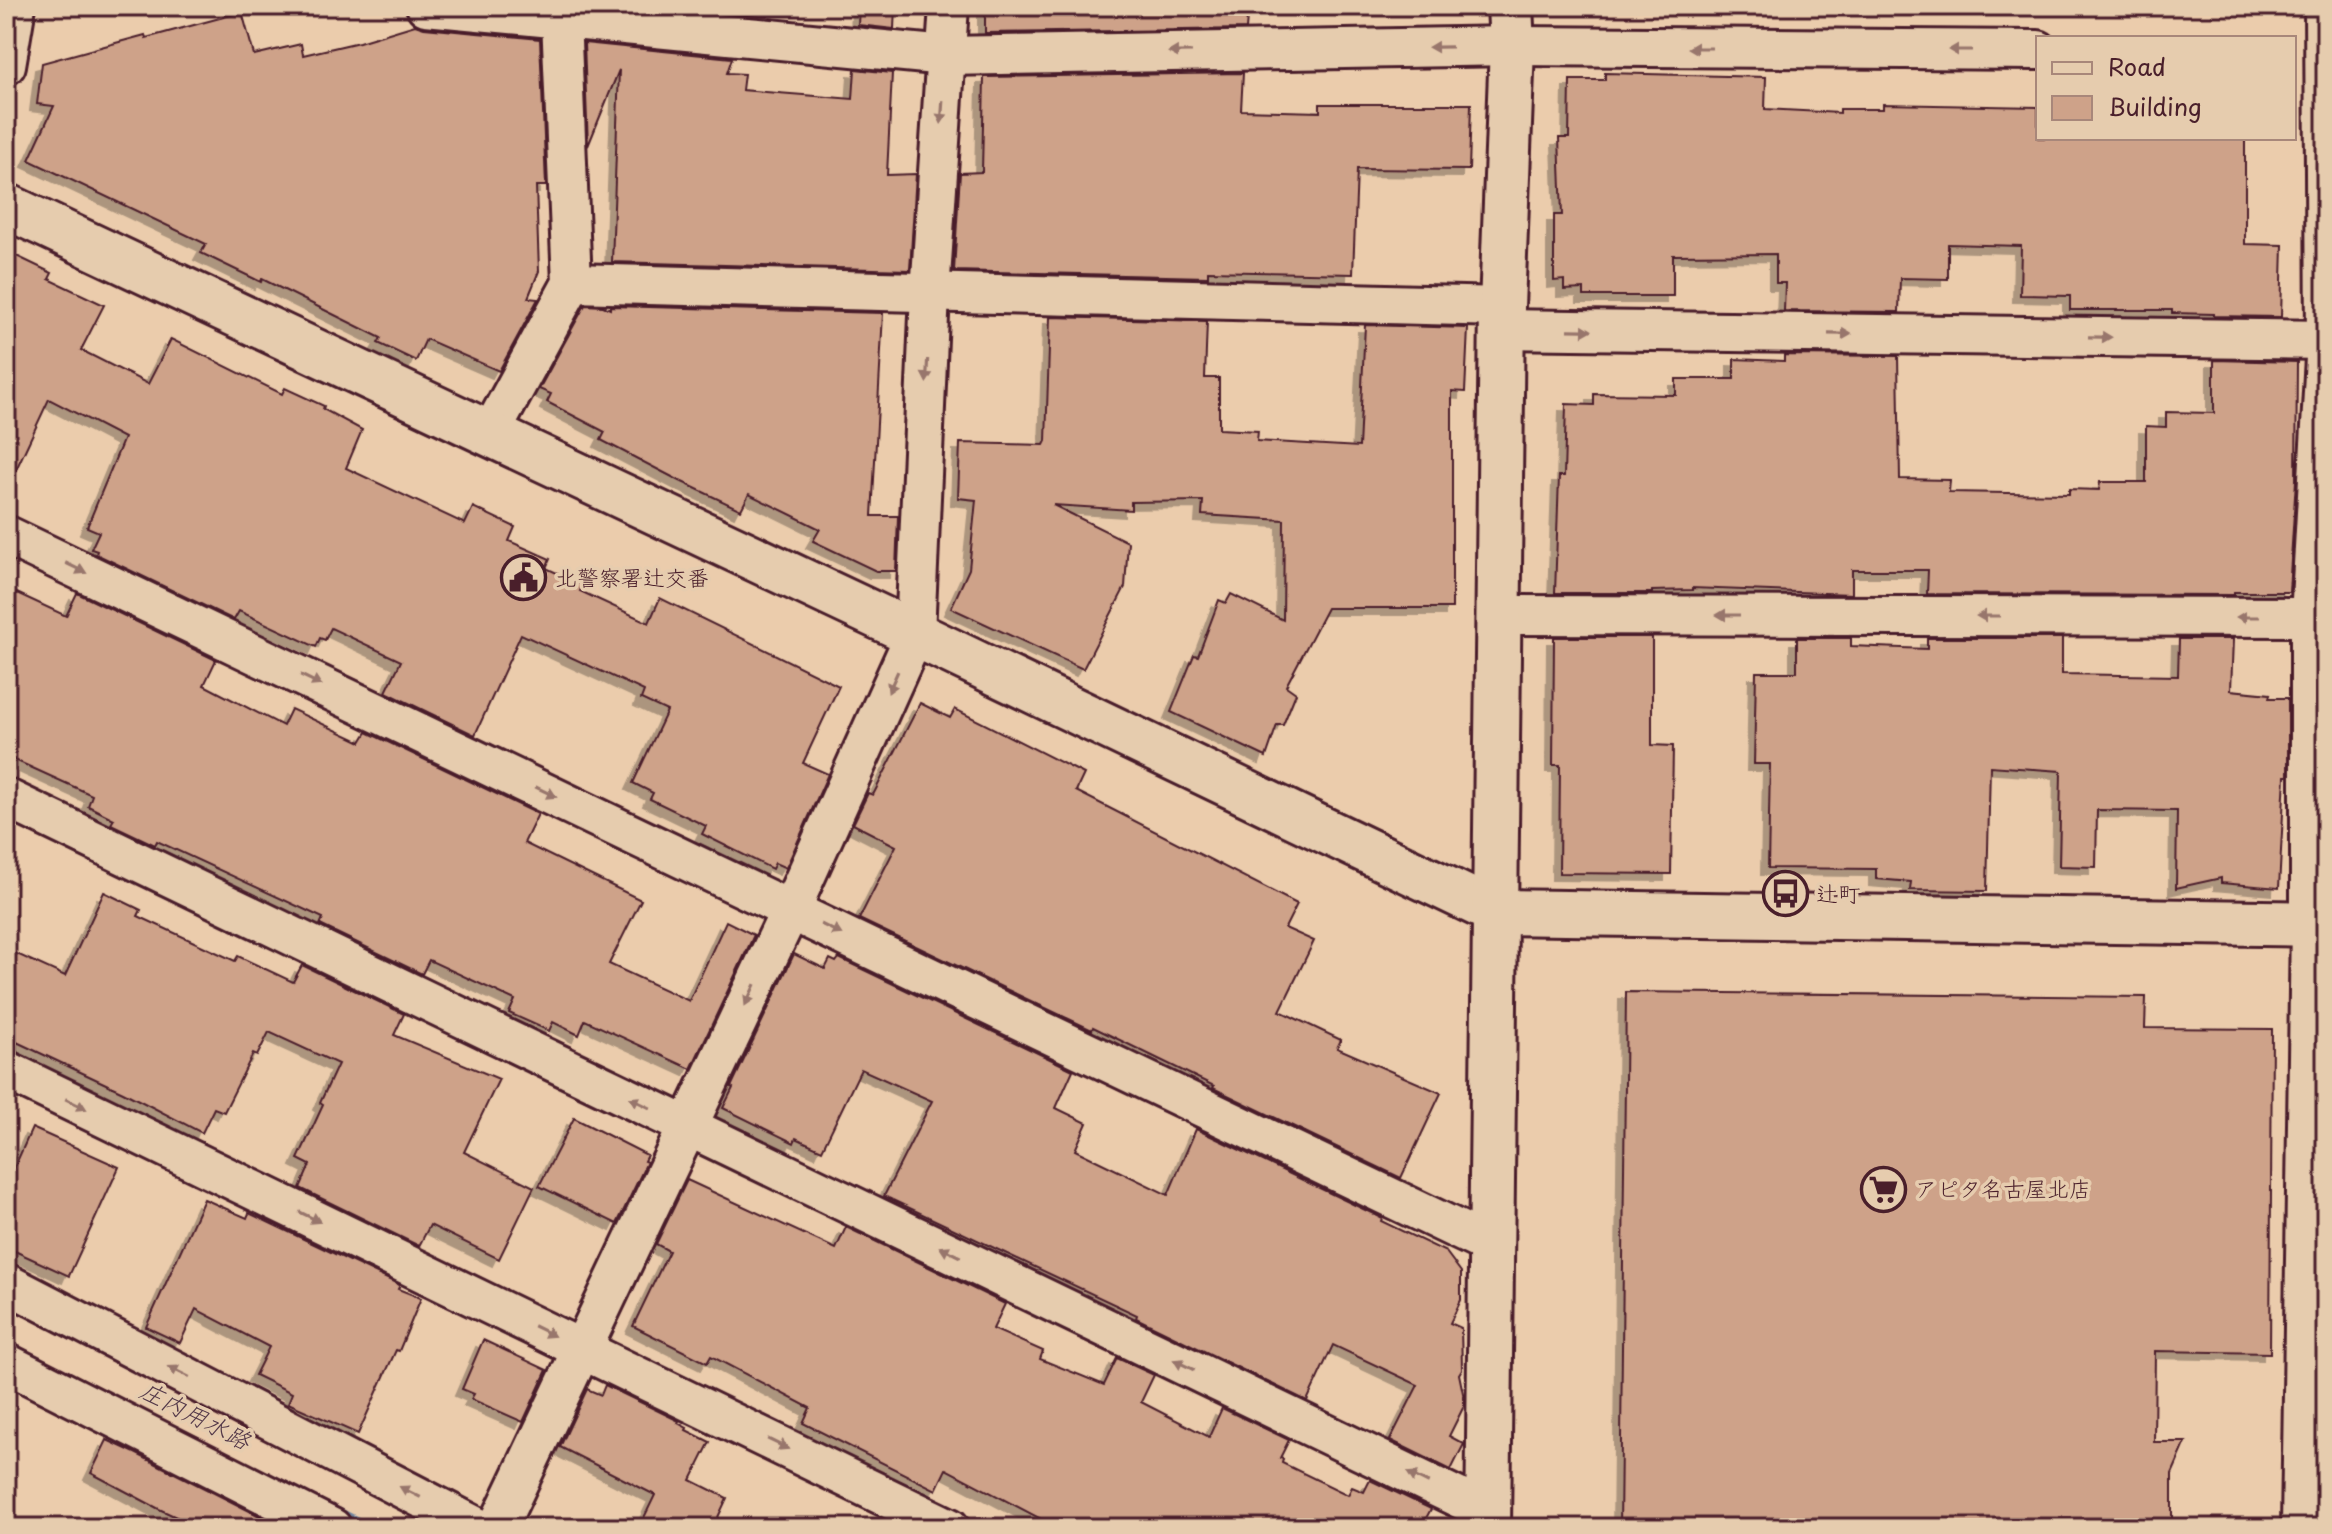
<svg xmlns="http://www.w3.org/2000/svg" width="2332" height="1534" font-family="'Playpen Sans','Klee One',sans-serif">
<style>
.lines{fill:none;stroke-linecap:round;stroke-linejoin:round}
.stream{stroke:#7387a1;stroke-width:14}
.building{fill:#cea289;stroke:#4a1f2b;stroke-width:2;filter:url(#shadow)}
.street-casing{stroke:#4a1f2b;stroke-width:44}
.secondary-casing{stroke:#4a1f2b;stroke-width:50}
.street{stroke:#e6ccae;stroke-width:38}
.secondary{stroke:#e6ccae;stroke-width:44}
.oneway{fill:#98766c}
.labels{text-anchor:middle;stroke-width:7;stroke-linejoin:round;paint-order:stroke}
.poi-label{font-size:22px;fill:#4a1f2b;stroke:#e6ccae;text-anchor:start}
.water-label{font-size:24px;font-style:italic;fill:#543949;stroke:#e6ccae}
</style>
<defs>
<filter id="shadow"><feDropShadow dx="-7" dy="7" stdDeviation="0" flood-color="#0004"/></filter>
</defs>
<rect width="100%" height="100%" fill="#ebccac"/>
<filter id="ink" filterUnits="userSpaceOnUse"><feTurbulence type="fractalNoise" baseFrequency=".0125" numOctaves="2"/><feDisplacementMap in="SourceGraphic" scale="16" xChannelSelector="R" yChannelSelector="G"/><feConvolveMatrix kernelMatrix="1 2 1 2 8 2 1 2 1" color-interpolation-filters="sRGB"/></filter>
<g filter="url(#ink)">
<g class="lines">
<path class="stream" d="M333,1512L365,1528"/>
</g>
<g class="building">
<path d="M656,6H750L747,15Z"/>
<path d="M859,6H895L894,29L858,25Z"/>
<path d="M985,6H1248L1246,29L985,33Z"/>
<path d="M242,12L254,55L301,44L303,55L359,42L415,25L424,28L540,39L546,186H536L539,271L528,298L538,299L499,371L426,339L416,361L378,343L381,338L262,279L261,282L201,253L206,244L29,160L54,106L37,104L42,63L145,35L146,38Z"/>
<path d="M584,43L732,58L727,73L744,74L742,90L853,99L855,69L892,73L887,175L916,174L910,270L612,262L619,70L588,146Z"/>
<path d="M1243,73L1241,110L1320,112V104H1471L1469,170L1357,169L1353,274L1208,271V277L954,271L960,173L982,172L984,77Z"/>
<path d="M1605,73L1766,77L1765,109L1840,113V109H1883V104L2038,107V138H2245V244L2283,245L2281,317L2214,316V314L2172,313V310H2070V296L2020,295L2021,246L1948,244V279L1900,278L1899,312L1784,311L1785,283H1776V254L1673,255V296H1584V289L1564,290V280L1554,281V215H1562L1559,138H1569L1570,80H1605Z"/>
<path d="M6,251L52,273L49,279L104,305L81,350L148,384L171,339L282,394L285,388L324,406L323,409L362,430L346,468L465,524L473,507L515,527L509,541L550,559L546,568L583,585L580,591L649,623L660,598L839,686L803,763L828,774L786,868L775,863L772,869L702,834L706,826L650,799L653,793L633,783L667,711L641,699L644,691L521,634L475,735L386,692L401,661L331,628L325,640L320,638L316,647L239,611L234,620L96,554L97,551L91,549L99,532L87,527L124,438L49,399L6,491Z"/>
<path d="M585,305L603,306L610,309V306L883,313L872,516H898L896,571H876L813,541L820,529L749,494L741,510L680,481L601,440L605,432L547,402L551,394L539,389Z"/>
<path d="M1050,317L1207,321L1205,378H1219V429L1258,431L1257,441L1359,447L1365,325L1468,328L1465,392L1452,391V608H1327L1286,686L1296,693L1283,725H1277L1266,757L1171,712L1194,655L1198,656L1219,600L1226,603L1231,594L1283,620L1284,520L1202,515L1203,501L1131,502V510L1053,505L1128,542L1125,587L1083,669L951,608L969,569L976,500L958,498L960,443L1044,445L1046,441Z"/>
<path d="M1784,355L1898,356L1900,479L1950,480L1949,492L2069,494V489L2099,490L2100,482H2146V426L2166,427V412L2214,413V360L2297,362L2296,480L2289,592H2234V595L1927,594L1928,570H1852V594L1692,588V590L1652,591V593H1555L1559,476H1564L1566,404L1594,405V394L1676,395V379H1734V359L1784,361Z"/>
<path d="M6,588L66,616L77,593L216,660L204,685L283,726L291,709L361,742L367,732L538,814L524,843L641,900L609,964L689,1001L726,921L754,935L691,1069L585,1020L579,1035L553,1022L549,1031L509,1013L515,1000L429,960L422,974L320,925L323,918L157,841L155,845L111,824L114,819L88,806L92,795L6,756Z"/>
<path d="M1554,637H1652V745L1673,746L1671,874L1559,873L1560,765H1553Z"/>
<path d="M1797,638H1851V646L1927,649V638H2062V674L2178,676L2179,639H2233L2231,690L2270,694L2269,698H2288V776H2285L2279,888L2221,883V878L2176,888L2177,811L2097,810L2096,867L2059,866L2061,771L1990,766L1987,891L1910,890L1911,882L1876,879V869L1768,868L1770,764H1754L1756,672H1797Z"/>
<path d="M920,703L950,718L955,709L1084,774L1076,791L1297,904L1285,928L1314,941L1280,1011L1341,1040L1337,1048L1441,1093L1401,1178L1213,1088L1214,1086L1093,1027L1092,1030L859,919L896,846L853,824L868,793L873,795Z"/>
<path d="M104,892L141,910L138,916L235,961L238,956L293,982L302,965L404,1014L394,1035L499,1079L464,1152L534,1187L499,1259L430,1225L419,1246L300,1188L310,1165L298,1159L323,1105L320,1103L338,1064L269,1032L257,1056L253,1054L224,1112L214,1108L202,1133L123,1092L6,1037V949L65,976Z"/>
<path d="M794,954L825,969L830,959L836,962L839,958L1073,1070L1056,1108L1087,1123L1075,1150L1168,1195L1196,1129L1382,1218L1381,1221L1446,1252L1461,1272V1300L1450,1323L1461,1328L1462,1369L1459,1374L1464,1398V1406L1449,1436L1464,1444L1451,1470L1390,1440L1418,1385L1333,1345L1307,1401L1136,1318L1137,1315L884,1196L932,1101L861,1069L822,1150L796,1138L794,1143L723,1108L733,1088L731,1087Z"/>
<path d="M1626,992L2146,997L2145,1028L2272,1029L2270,1353L2155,1351L2154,1442H2186L2172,1474V1528H1620Z"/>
<path d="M574,1118L647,1155L644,1161L647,1162L617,1224L539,1186Z"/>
<path d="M32,1128L119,1167L69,1276L6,1247V1186Z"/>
<path d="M687,1180L836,1249L846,1227L1005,1304L993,1329L1043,1351L1040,1359L1104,1385L1117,1358L1154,1375L1141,1402L1209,1437L1222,1408L1289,1440L1280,1458L1283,1459L1282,1463L1348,1495L1352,1487L1364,1492L1370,1480L1431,1509L1425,1520L1442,1528H1058L946,1469L936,1490L803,1423L810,1408L711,1356L707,1363L633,1326L669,1251L656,1244Z"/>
<path d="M204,1199L247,1218L249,1213L400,1285L398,1289L421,1298L399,1351L396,1350L358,1434L288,1403L292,1393L255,1375L269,1347L196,1309L180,1343L146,1327Z"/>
<path d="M483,1340L547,1370L523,1422L471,1399L474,1394L462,1389Z"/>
<path d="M605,1385L679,1421L678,1423L687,1428L686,1430L710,1442L691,1480L727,1498L713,1528H639L655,1495L560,1447L587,1389L601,1395Z"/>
<path d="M107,1440L135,1453L283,1528H200L159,1509L91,1473Z"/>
</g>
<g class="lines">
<defs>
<g id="street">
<path d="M426,6L946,56L1512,46L2038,50"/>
<path d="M6,65L16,6"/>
<path d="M572,283L1502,307"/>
<path d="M1502,329L2326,340"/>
<path d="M490,434L572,283L561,18"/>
<path d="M6,535L1492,1246"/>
<path d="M1499,615L2326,617"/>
<path d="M6,798L1488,1512"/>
<path d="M6,1070L950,1528"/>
<path d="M6,1283L479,1528"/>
<path d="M6,1363L332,1528"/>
<path d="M497,1528L791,909L915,634L930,293L949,6"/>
<path d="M2301,1528L2310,924V617L2326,340L2324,6"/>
</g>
<g id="secondary">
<path d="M6,206L915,634L1495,912L2326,924"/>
<path d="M1488,1528L1502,307L1512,46L1510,6"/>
</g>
</defs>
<use href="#street" class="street-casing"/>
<use href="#secondary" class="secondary-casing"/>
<use href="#street" class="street"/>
<use href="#secondary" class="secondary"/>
</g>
<defs><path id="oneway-solid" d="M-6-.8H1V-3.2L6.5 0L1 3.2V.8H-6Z" transform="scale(2)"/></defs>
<g class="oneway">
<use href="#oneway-solid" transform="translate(1440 47) rotate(179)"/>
<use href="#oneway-solid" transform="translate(1700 48) rotate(-180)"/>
<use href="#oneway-solid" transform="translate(1960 50) rotate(-180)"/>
<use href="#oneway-solid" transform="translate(1180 52) rotate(179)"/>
<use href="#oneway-solid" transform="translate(942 112) rotate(94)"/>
<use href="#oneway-solid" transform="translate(1580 330) rotate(1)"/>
<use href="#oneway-solid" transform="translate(1840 334) rotate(1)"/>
<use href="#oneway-solid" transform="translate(2100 337) rotate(1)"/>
<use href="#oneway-solid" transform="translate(927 371) rotate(93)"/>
<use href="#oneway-solid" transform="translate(76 568) rotate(26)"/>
<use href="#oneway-solid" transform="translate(1728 615) rotate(-180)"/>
<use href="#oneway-solid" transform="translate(1988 616) rotate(-180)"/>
<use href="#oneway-solid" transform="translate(2248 617) rotate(-180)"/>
<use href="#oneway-solid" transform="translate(311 680) rotate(26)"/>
<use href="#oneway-solid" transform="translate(893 682) rotate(114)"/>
<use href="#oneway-solid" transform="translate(546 792) rotate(26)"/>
<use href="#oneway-solid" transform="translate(831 929) rotate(26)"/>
<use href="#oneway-solid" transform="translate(750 995) rotate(115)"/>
<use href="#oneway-solid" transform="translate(640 1103) rotate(-154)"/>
<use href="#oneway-solid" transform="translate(76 1104) rotate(26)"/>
<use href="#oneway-solid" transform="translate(310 1217) rotate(26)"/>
<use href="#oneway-solid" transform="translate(950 1252) rotate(-154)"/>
<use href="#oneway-solid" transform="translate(544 1331) rotate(26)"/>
<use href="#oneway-solid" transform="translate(1184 1365) rotate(-154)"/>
<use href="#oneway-solid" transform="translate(179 1372) rotate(-153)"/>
<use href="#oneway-solid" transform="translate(778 1444) rotate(26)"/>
<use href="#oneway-solid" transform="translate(1418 1478) rotate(-154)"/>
<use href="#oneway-solid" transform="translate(410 1492) rotate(-153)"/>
</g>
</g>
<defs>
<symbol id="civic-ring" viewBox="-11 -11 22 22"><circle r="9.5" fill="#e6ccae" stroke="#4a1f2b" stroke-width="1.5"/><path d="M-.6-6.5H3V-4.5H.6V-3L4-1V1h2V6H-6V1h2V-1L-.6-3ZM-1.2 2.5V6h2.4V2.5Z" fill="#4a1f2b"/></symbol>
<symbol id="bus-ring" viewBox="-11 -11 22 22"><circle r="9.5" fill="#e6ccae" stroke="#4a1f2b" stroke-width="1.5"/><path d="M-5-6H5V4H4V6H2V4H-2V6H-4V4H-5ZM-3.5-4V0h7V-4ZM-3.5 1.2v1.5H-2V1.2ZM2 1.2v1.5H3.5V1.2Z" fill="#4a1f2b"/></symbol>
<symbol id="supermarket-ring" viewBox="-11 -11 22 22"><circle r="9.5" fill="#e6ccae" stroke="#4a1f2b" stroke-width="1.5"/><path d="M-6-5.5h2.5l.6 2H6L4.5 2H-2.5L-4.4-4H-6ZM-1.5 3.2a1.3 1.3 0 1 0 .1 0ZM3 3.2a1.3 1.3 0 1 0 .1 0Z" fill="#4a1f2b"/></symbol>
</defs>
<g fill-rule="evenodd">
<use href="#civic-ring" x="498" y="552" width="51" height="51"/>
<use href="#bus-ring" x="1760" y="868" width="51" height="51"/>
<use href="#supermarket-ring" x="1858" y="1164" width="51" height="51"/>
</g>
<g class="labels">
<g class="poi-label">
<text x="555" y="586">北警察署辻交番</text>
<text x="1816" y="902">辻町</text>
<text x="1915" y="1197">アピタ名古屋北店</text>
</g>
<g class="water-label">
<text transform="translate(195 1416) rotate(27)" y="8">庄内用水路</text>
</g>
</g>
<rect width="2332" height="1534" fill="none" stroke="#e6ccae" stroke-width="32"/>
<rect x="16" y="16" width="2300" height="1502" fill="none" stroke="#4a1f2b" stroke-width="3" filter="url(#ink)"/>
<rect x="2036" y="36" width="260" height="104" fill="#e6ccae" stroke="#a8877a" stroke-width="2"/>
<rect x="2052" y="62" width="40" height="12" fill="#e6ccae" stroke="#a8877a" stroke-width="2"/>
<text x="2108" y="76" font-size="24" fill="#4a1f2b">Road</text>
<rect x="2052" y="96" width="40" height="24" fill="#cea289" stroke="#a8877a" stroke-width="2"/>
<text x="2108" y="116" font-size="24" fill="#4a1f2b">Building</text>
</svg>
